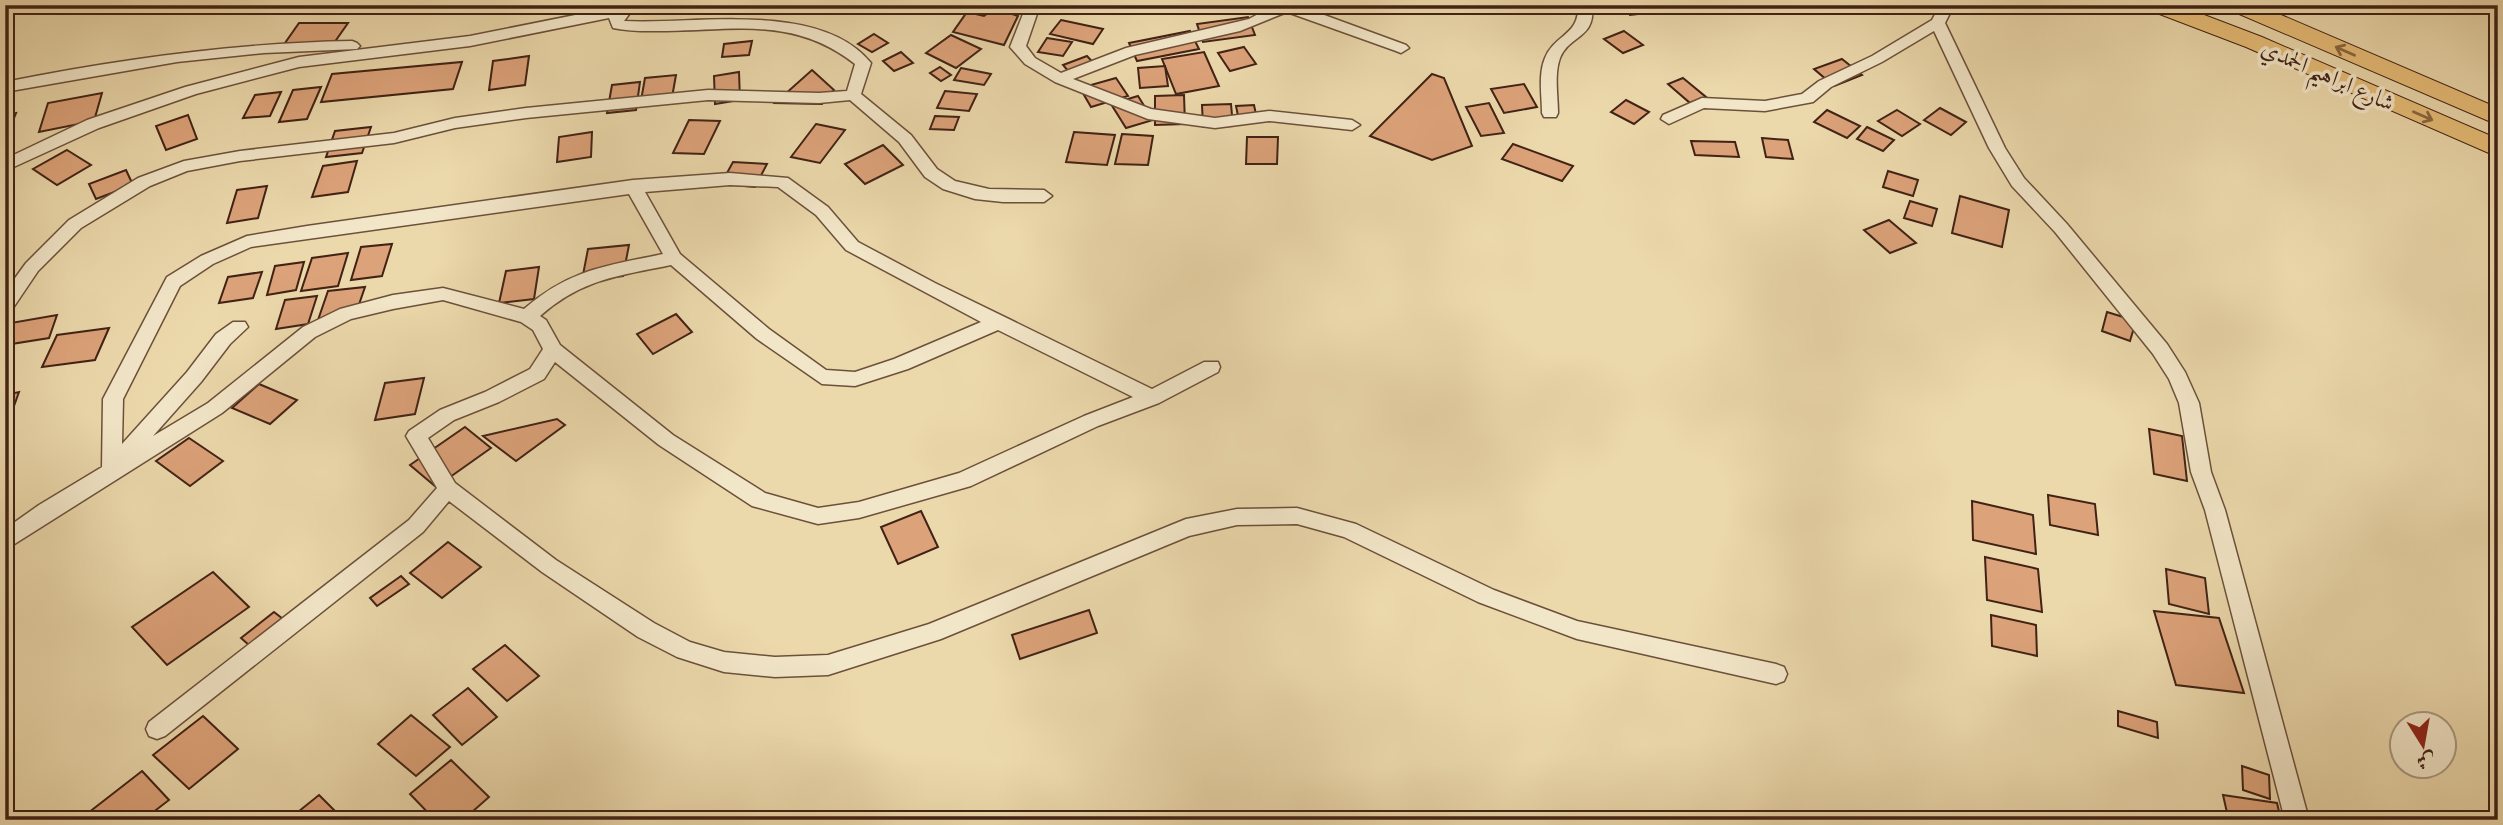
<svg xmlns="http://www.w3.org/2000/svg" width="2503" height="825" font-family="'Gentium Book Plus',Amiri,serif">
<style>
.building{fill:#dca279;stroke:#412215;stroke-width:2}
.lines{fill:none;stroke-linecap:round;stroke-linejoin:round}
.street-casing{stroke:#6c503a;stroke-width:3}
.primary-casing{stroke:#412215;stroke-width:2}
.street{fill:#f2e6c8;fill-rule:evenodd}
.primary{fill:#e6bc76;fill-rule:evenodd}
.oneway{stroke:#8b6741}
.labels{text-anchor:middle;stroke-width:7;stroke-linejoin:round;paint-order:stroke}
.street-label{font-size:23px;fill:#412215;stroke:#f2e6c8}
</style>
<rect width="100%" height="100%" fill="#ebd8ab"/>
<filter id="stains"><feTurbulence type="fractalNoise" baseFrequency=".00286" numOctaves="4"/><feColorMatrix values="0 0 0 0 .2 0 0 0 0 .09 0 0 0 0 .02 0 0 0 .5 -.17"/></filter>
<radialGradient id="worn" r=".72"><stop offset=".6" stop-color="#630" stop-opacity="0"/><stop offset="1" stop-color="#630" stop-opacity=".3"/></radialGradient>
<g class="building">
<path d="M393,5H453L451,9L389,11Z"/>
<path d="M871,5H909L903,14L868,9Z"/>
<path d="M1624,5H1671L1674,10L1630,15Z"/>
<path d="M995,8L1018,16L1004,45L953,32L967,12L984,16Z"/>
<path d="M1248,17L1255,35L1203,42L1197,24Z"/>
<path d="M1061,20L1103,29L1093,44L1050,34Z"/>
<path d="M299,23H348L334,43H285Z"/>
<path d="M1190,31L1199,49L1137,61L1129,43Z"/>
<path d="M1624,31L1643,45L1623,53L1604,39Z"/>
<path d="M874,34L888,43L872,52L858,44Z"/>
<path d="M951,35L981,49L956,68L926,53Z"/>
<path d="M1047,38L1072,42L1063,56L1038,52Z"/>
<path d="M752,41L749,55L722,57L724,44Z"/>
<path d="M1244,47L1256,64L1230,71L1218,53Z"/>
<path d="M901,52L913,63L894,71L883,61Z"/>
<path d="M1204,52L1219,86L1176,94L1162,59Z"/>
<path d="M529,56L525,85L489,90L493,61Z"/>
<path d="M1087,56L1099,69L1074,78L1063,65Z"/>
<path d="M1842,59L1862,75L1834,86L1814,69Z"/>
<path d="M462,62L453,89L321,102L332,74Z"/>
<path d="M1165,66L1168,86L1140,88L1138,68Z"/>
<path d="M940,67L951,75L941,81L930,73Z"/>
<path d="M961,68L991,74L984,85L954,80Z"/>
<path d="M812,70L834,90L822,104L775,103Z"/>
<path d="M739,72L740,100L715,104L714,76Z"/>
<path d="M1432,74L1444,78L1472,146L1432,160L1370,136Z"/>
<path d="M676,75L671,103L640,106L645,78Z"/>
<path d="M1116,78L1128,96L1091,107L1080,88Z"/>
<path d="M1683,78L1706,97L1690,103L1668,84Z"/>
<path d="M640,82L636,110L607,113L612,85Z"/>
<path d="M1524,84L1537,107L1504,113L1491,89Z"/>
<path d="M321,87L307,119L279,122L293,90Z"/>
<path d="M945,91L977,94L969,111L937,108Z"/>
<path d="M281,92L270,116L243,118L255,95Z"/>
<path d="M102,93L94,121L39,132L48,103Z"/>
<path d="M1184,95L1185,124L1155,125V96Z"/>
<path d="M1138,96L1153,120L1126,128L1111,104Z"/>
<path d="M1626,100L1649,112L1634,124L1611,112Z"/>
<path d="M1489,103L1504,133L1481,136L1466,107Z"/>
<path d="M1231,104L1233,126L1203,127L1202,105Z"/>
<path d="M1254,105L1257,119L1239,121L1236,106Z"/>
<path d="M1940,108L1966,122L1951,135L1924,120Z"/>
<path d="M1827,110L1860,126L1847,138L1814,122Z"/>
<path d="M1897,110L1920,124L1902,136L1878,121Z"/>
<path d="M16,113L5,140V115Z"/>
<path d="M188,115L197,139L166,150L156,126Z"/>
<path d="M935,116L959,117L954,130L930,129Z"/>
<path d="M689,120L720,121L704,154L673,153Z"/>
<path d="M816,124L845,130L820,163L791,157Z"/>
<path d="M371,127L362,153L326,157L335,131Z"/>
<path d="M1867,127L1894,140L1883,151L1857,139Z"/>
<path d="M592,132L591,157L557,162L559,137Z"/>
<path d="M1074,132L1115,135L1107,165L1066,162Z"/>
<path d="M1122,134L1153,136L1148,165L1115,164Z"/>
<path d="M1247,137H1278L1277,164H1246Z"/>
<path d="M1762,138L1788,140L1793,159L1766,157Z"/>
<path d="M1691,141L1735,142L1739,157L1695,155Z"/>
<path d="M1513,144L1573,166L1562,181L1502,159Z"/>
<path d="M883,145L903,165L865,184L845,164Z"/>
<path d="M67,150L91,165L57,185L33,169Z"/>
<path d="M357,161L348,192L312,197L323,166Z"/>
<path d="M733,162L767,164L755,187L721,184Z"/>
<path d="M126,170L133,185L96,199L89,184Z"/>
<path d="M1888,171L1918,180L1913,196L1883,187Z"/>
<path d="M267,186L258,218L227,223L237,190Z"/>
<path d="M1960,196L2009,210L2002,247L1952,233Z"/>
<path d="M1910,201L1937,209L1932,226L1904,218Z"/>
<path d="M1889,220L1916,243L1890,253L1864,230Z"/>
<path d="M392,244L382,276L351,280L361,247Z"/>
<path d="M629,245L623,276L582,280L588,249Z"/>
<path d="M348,253L338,286L301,291L312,258Z"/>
<path d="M304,262L296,290L267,295L275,266Z"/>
<path d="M539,267L534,299L499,303L506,271Z"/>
<path d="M262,272L253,298L219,303L228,277Z"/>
<path d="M365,287L355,316L318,320L328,291Z"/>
<path d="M317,296L308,324L276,329L285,300Z"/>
<path d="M2107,312L2136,321L2130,341L2102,331Z"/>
<path d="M676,314L692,332L653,354L637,334Z"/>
<path d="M57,315L49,338L5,345V324Z"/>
<path d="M109,328L95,360L42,367L57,335Z"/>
<path d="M424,378L415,414L375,420L385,383Z"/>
<path d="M259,384L297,400L270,424L232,408Z"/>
<path d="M19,392L9,420H5V395Z"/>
<path d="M557,419L565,425L516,461L483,436Z"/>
<path d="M465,427L491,448L436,487L410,465Z"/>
<path d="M2149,429L2182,436L2187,481L2154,474Z"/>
<path d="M189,438L223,461L190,486L156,461Z"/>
<path d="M2048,495L2095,504L2098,535L2050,525Z"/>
<path d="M1972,501L2033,515L2036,554L1973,540Z"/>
<path d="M921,511L938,547L898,564L881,527Z"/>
<path d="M448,542L481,567L442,598L410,573Z"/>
<path d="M1985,557L2038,569L2042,612L1987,600Z"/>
<path d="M2166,569L2205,578L2209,614L2169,604Z"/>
<path d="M213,572L249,607L167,665L132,627Z"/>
<path d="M401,576L409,584L377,606L370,598Z"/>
<path d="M1089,610L1097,633L1020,659L1012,635Z"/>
<path d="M2154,611L2219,618L2244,693L2176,685Z"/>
<path d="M274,612L292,626L258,653L241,638Z"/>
<path d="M1991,615L2036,625L2037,656L1992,646Z"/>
<path d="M505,645L539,676L507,701L473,669Z"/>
<path d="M468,688L497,717L462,745L433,715Z"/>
<path d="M2118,711L2157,722L2158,738L2118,726Z"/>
<path d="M411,715L450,747L416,776L378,744Z"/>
<path d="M203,716L238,749L189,789L153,755Z"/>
<path d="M451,760L489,797L463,820H435L410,794Z"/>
<path d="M2242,766L2269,775L2270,799L2243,790Z"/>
<path d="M142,771L169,800L143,820H79Z"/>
<path d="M319,795L344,820H288Z"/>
<path d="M2223,795L2277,803L2281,820L2228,817Z"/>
</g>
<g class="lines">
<defs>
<g id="street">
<path d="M625,5H649L630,13L624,21C696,25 820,0 871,63L861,94L911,135L937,169L955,181L989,189L1044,190L1052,196L1044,202H1003L975,199L943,189L925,177L899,142L850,100L819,103L708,100L526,118L455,128L394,143L240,161L187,171L150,186L81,228L38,271L11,311L5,313V292L26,263L69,220L138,178L184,161L240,151L394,133L455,118L526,108L708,90L819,93L847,91L855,64C795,17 739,30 667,31C649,31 630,32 613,28L609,18L470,46L299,67L196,94L99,128L5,171V159L87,120L185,87L299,57L470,36Z"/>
<path d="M1017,5H1033L1037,14L1026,46L1035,58L1061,73L1126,48L1249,19L1275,5H1297L1406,45L1409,48L1401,53L1396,51L1287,12L1240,31L1135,55L1073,79L1151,109L1215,118L1269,111L1352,120L1360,125L1352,130L1269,121L1215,128L1148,119L1055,82L1025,64L1010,47L1023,14Z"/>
<path d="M1578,5H1592C1596,39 1570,34 1560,58C1554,74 1558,96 1558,113L1556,117H1544L1542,113C1542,96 1538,74 1545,58C1555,34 1580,35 1578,5Z"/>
<path d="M1940,5H1954L1945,23L2005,148L2024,178L2067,224L2167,344L2185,372L2199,403L2211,472L2225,510L2309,820H2285L2205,510L2191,472L2179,403L2169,379L2153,354L2055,232L2012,186L1989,148L1934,31L1882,62L1831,87L1813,102L1765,111L1704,108L1669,124L1661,119L1663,115L1702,98L1765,101L1802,94L1819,81L1872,56L1932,20Z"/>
<path d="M352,41L357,43L360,46L357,49L264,53L177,62L5,92V82C120,59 235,43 352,41Z"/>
<path d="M730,173L788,178L828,207L858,242L935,283L1152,389L1204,362H1218L1220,367L1218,372L1159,403L1098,426L971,486L859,518L818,524L752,506L659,445L555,362L544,379L499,402L454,420L428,438L455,483L556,560L654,623L690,642L724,652L775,657L828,655L929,624L1186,519L1237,509L1297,508L1356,524L1494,590L1577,621L1776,664L1784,667L1787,674L1784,681L1776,684L1577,639L1478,602L1344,537L1297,524L1237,525L1189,536L941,639L828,675L775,677L724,672L677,657L638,637L542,572L449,501L423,532L165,736L157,739L149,736L146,729L149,722L409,520L437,488L406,436L409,431L440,410L485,392L530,369L543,349L533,330L521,322L443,300L393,309L351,319L315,337L222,413L5,550V529L39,505L102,467L103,399L167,277L201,256L247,236L307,226L633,180ZM730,185L778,187L816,215L846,250L981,322L894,359L855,372L826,370L769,329L680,254L645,192ZM629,194L663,254C606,266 570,269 524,309L443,288L393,295L340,309L303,327L208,403L153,436L201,382L230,344L248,327L245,322H233L216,334L187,372L122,444L123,399L180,286L213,264L251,247ZM671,265L757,339L822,384L855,386L908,369L998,330L1133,397L1084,416L959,473L859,502L818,508L765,493L673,435L560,345L546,320L540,316C582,279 618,276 671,265Z"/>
</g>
<g id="primary">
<path d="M2146,5H2178L2262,37L2498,139V157L2246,47L2149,10Z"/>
<path d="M2227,5H2258L2498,108V125L2230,10Z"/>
</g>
</defs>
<use href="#street" class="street-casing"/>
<use href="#primary" class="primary-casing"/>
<use href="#street" class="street"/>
<use href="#primary" class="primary"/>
</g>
<defs><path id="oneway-shaft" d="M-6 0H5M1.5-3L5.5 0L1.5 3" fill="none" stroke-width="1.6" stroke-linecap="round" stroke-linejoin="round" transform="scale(1.75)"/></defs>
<g class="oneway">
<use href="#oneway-shaft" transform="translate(2345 51) rotate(-156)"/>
<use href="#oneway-shaft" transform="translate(2423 116) rotate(24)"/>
</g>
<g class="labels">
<g class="street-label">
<text transform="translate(2328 75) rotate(24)" y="8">شارع ابراهيم الحمدي</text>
</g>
</g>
<rect width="2503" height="825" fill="none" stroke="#ebd8ab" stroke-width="28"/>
<rect x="7" y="7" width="2489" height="811" fill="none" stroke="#412215" stroke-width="3.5"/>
<rect x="14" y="14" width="2475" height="797" fill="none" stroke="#412215" stroke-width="2"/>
<g transform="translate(2423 745) rotate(169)"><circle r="33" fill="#f2e6c8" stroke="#ab9880" stroke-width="2"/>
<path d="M0-5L12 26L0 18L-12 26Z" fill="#8f2418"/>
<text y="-10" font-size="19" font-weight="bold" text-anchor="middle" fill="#412215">ش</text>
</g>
<rect width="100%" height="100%" filter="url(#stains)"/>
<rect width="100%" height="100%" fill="url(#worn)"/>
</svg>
